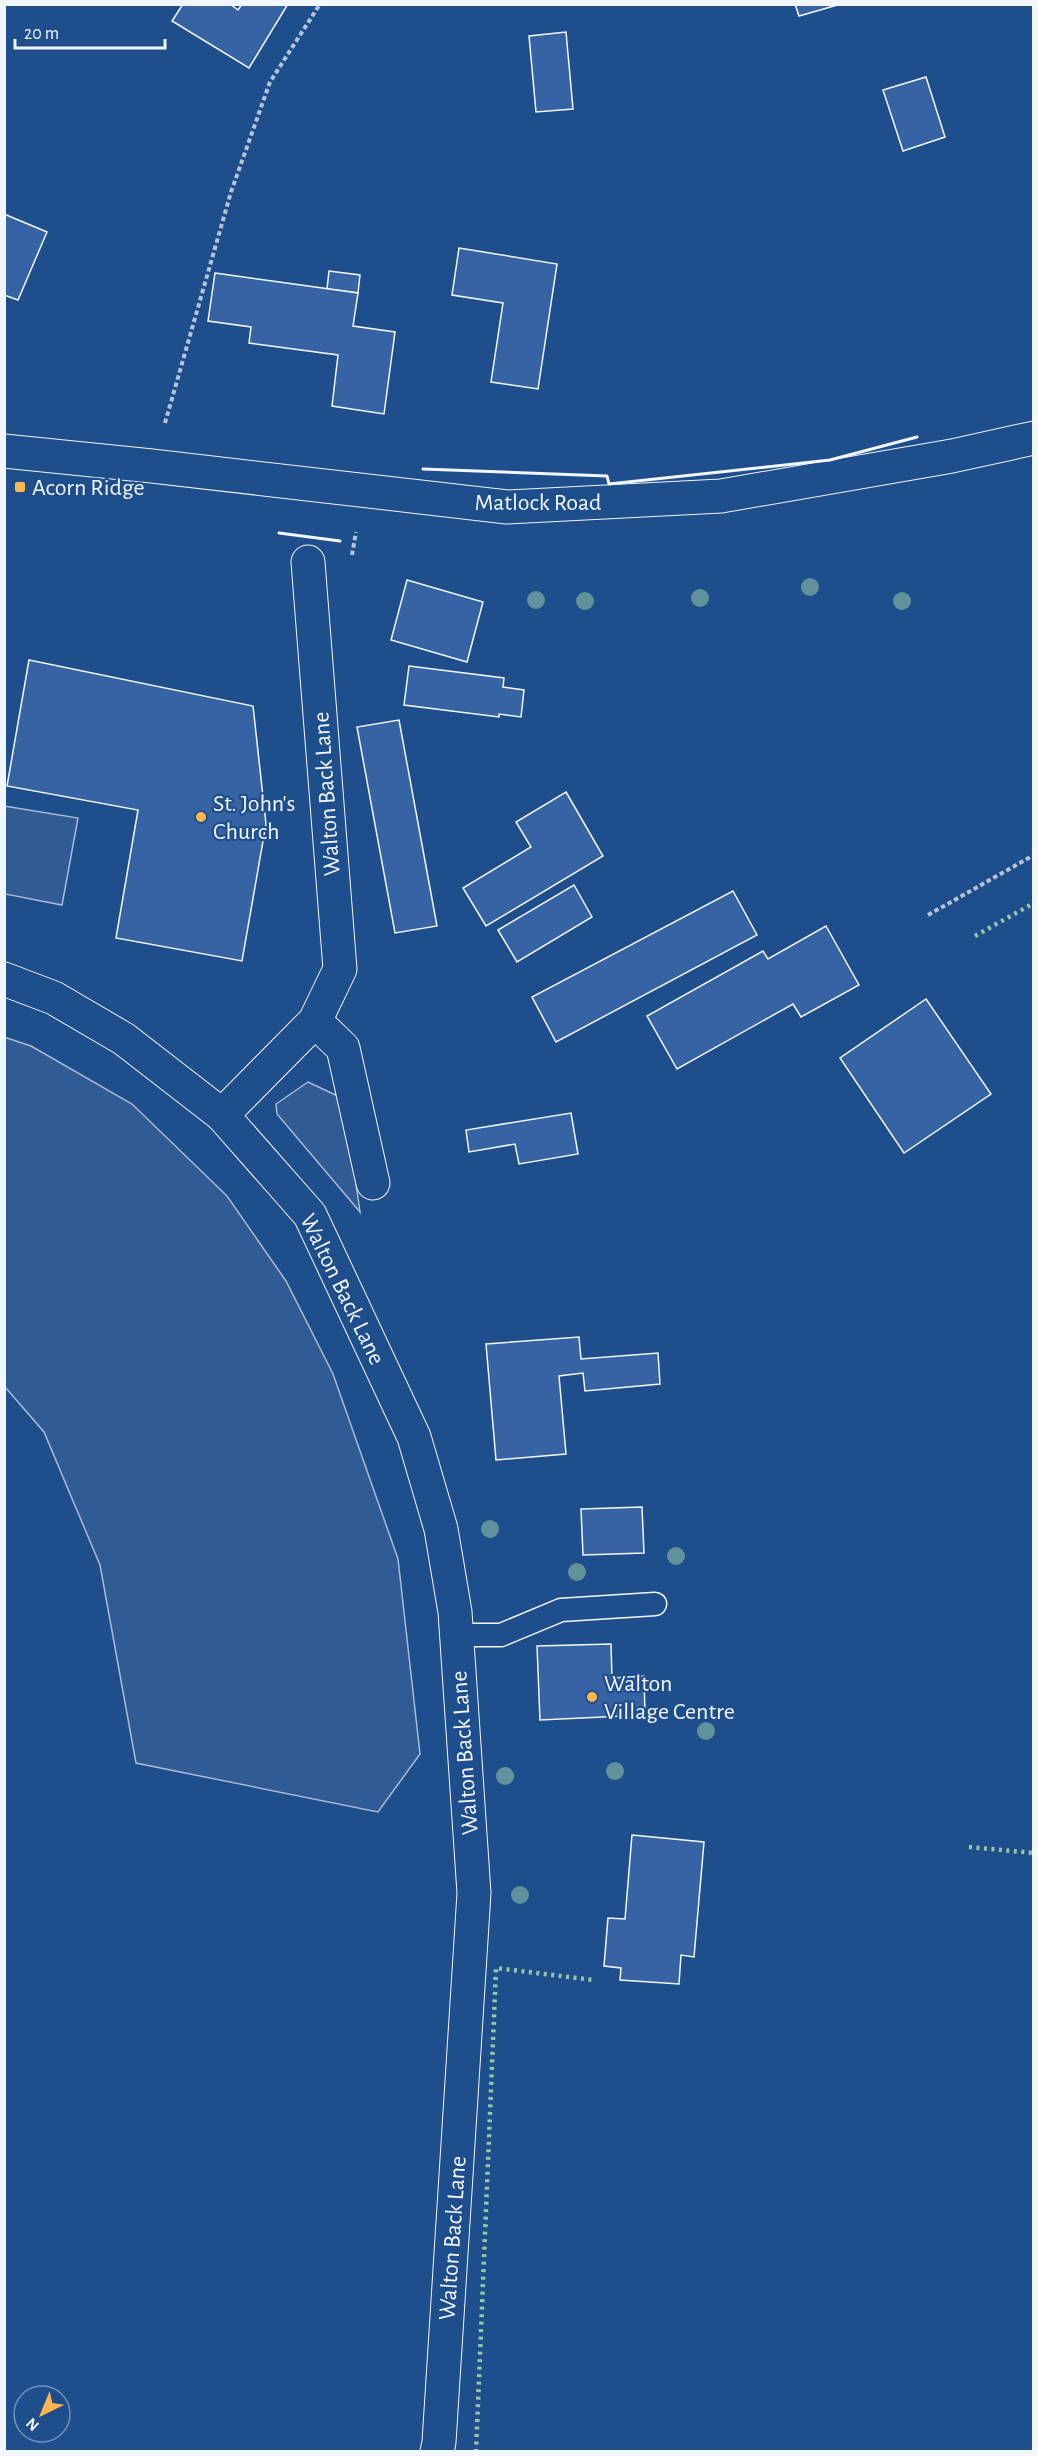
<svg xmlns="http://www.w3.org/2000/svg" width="1038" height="2456" font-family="'Alegreya Sans',sans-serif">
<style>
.built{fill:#305b95;stroke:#a8bbd7;stroke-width:1.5}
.building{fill:#3563a3;stroke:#f2f6ff;stroke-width:1.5}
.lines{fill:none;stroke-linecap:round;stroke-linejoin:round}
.lane-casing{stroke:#f2f6ff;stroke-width:25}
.street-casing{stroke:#f2f6ff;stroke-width:35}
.secondary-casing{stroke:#f2f6ff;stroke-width:35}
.primary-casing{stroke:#f2f6ff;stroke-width:35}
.path{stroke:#b3c4dc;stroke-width:4;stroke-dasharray:4.5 3;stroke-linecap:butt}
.lane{stroke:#1f4e8c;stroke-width:22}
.street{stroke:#1f4e8c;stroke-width:33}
.secondary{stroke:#1f4e8c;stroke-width:33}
.primary{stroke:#1f4e8c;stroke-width:33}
.hedge{stroke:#97c8a6;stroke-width:4.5;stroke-dasharray:3 4.5;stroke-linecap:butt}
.wall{stroke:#f2f6ff;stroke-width:3}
.tree{fill:#61919a}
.poi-dot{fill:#ffb74d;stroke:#1f4e8c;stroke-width:2}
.labels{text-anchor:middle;stroke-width:4.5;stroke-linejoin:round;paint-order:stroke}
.poi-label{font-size:24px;fill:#f2f6ff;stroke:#1f4e8c;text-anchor:start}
.street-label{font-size:24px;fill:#f2f6ff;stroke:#1f4e8c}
</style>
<rect width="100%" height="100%" fill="#1f4e8c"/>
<g class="built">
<path d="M4,806L78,818L62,905L5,894Z"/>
<path d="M4,1037L31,1046L132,1104L227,1196L286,1281L333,1374L398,1559L420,1754L378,1812L136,1763L100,1565L44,1432L5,1387Z"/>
<path d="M308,1082L344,1099L360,1212L277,1114L276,1104Z"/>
</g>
<g class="building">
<path d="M183,4H230L238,10L242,4H288L249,68L172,21Z"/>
<path d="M795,4H841L799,16Z"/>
<path d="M566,32L573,109L536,112L529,36Z"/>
<path d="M926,77L945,137L903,151L883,90Z"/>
<path d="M4,214L47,232L18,300L4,295Z"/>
<path d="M459,248L557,264L538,389L491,382L503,303L452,295Z"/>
<path d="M329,271L360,275L358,293L327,289Z"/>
<path d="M215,273L358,293L353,326L395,332L384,414L332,406L338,355L249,343L251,327L208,321Z"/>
<path d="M407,580L483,602L467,662L391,640Z"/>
<path d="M29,660L253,706L266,824L242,961L116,938L138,810L7,786Z"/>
<path d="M409,666L504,678L503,687L524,690L521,717L499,714V717L404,705Z"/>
<path d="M399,720L437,926L395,933L357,727Z"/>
<path d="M566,792L603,856L486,926L463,888L531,847L516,822Z"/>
<path d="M574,885L592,917L517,962L498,930Z"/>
<path d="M733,891L757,935L556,1042L532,997Z"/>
<path d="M826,926L859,985L801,1017L793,1004L677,1069L647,1016L763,951L768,959Z"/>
<path d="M926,999L991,1094L904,1153L840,1058Z"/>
<path d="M571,1113L578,1154L519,1164L515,1144L469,1152L466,1130Z"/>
<path d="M579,1337L581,1359L658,1353L660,1384L585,1391L583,1373L559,1376L566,1454L496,1460L486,1344Z"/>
<path d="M642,1507L644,1553L583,1555L581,1509Z"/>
<path d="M611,1644L612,1678L644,1676L645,1715L540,1720L537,1646Z"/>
<path d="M632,1835L704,1842L694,1957L681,1955L679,1984L620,1980L621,1968L604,1966L608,1918L625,1919Z"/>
</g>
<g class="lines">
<defs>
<path id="lane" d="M456,1635H501L561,1610L655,1604"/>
<g id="street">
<path d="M315,1021L343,1048L373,1183"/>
<path d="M222,1115L315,1021L340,969L308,562"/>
</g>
<path id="secondary" d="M4,979L54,998L124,1039L222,1115L310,1215L414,1437L441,1529L455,1612L474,1893L439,2442L437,2452"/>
<path id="primary" d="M4,451L152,466L507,507L721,496L952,456L1034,438"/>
</defs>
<use href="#lane" class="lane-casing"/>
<use href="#street" class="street-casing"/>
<use href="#secondary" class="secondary-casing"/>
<use href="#primary" class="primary-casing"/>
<g class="path">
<path d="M165,423L231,192L270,82L320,4"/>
<path d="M352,555L356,532"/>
<path d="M928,915L1034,855"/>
</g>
<use href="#lane" class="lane"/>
<use href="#street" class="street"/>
<use href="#secondary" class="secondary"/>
<use href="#primary" class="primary"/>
<g class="hedge">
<path d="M975,936L1034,903"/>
<path d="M969,1847L1034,1853"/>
<path d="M476,2452L496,1968L593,1980"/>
</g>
<g class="wall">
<path d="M423,469L607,476L609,484L830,460L917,437"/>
<path d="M279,533L340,541"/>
</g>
</g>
<g class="tree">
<circle cx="810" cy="587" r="9"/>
<circle cx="700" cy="598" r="9"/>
<circle cx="536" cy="600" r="9"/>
<circle cx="585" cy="601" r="9"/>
<circle cx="902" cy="601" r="9"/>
<circle cx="490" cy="1529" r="9"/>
<circle cx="676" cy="1556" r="9"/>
<circle cx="577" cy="1572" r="9"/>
<circle cx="706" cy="1731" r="9"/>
<circle cx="615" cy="1771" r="9"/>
<circle cx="505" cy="1776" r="9"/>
<circle cx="520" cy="1895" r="9"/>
</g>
<g class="poi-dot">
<rect x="14" y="481" width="12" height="12" rx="3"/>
<circle cx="201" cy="817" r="6"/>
<circle cx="592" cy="1697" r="6"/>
</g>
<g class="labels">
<g class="poi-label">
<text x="32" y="495">Acorn Ridge</text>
<text x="213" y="811">St. John's<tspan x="213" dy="28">Church</tspan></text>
<text x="604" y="1691">Walton<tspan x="604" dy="28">Village Centre</tspan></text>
</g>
<g class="street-label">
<text x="538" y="510">Matlock Road</text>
<text transform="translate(326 794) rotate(-94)" y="8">Walton Back Lane</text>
<text transform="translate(343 1289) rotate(64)" y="8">Walton Back Lane</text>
<text transform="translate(464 1753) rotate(-94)" y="8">Walton Back Lane</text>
<text transform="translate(452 2238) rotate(-86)" y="8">Walton Back Lane</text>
</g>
</g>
<rect width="1038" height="2456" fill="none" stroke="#f2f6ff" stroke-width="12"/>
<g transform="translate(42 2414) rotate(223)"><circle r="28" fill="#1f4e8c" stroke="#7391ba" stroke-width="1.5"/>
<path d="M0-4.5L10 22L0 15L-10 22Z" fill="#ffb74d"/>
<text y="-9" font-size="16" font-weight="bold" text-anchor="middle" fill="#f2f6ff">N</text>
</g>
<path d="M15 39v9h150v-9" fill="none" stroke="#f2f6ff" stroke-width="3"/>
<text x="24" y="39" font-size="18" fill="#f2f6ff" stroke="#1f4e8c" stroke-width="4.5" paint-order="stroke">20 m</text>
</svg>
